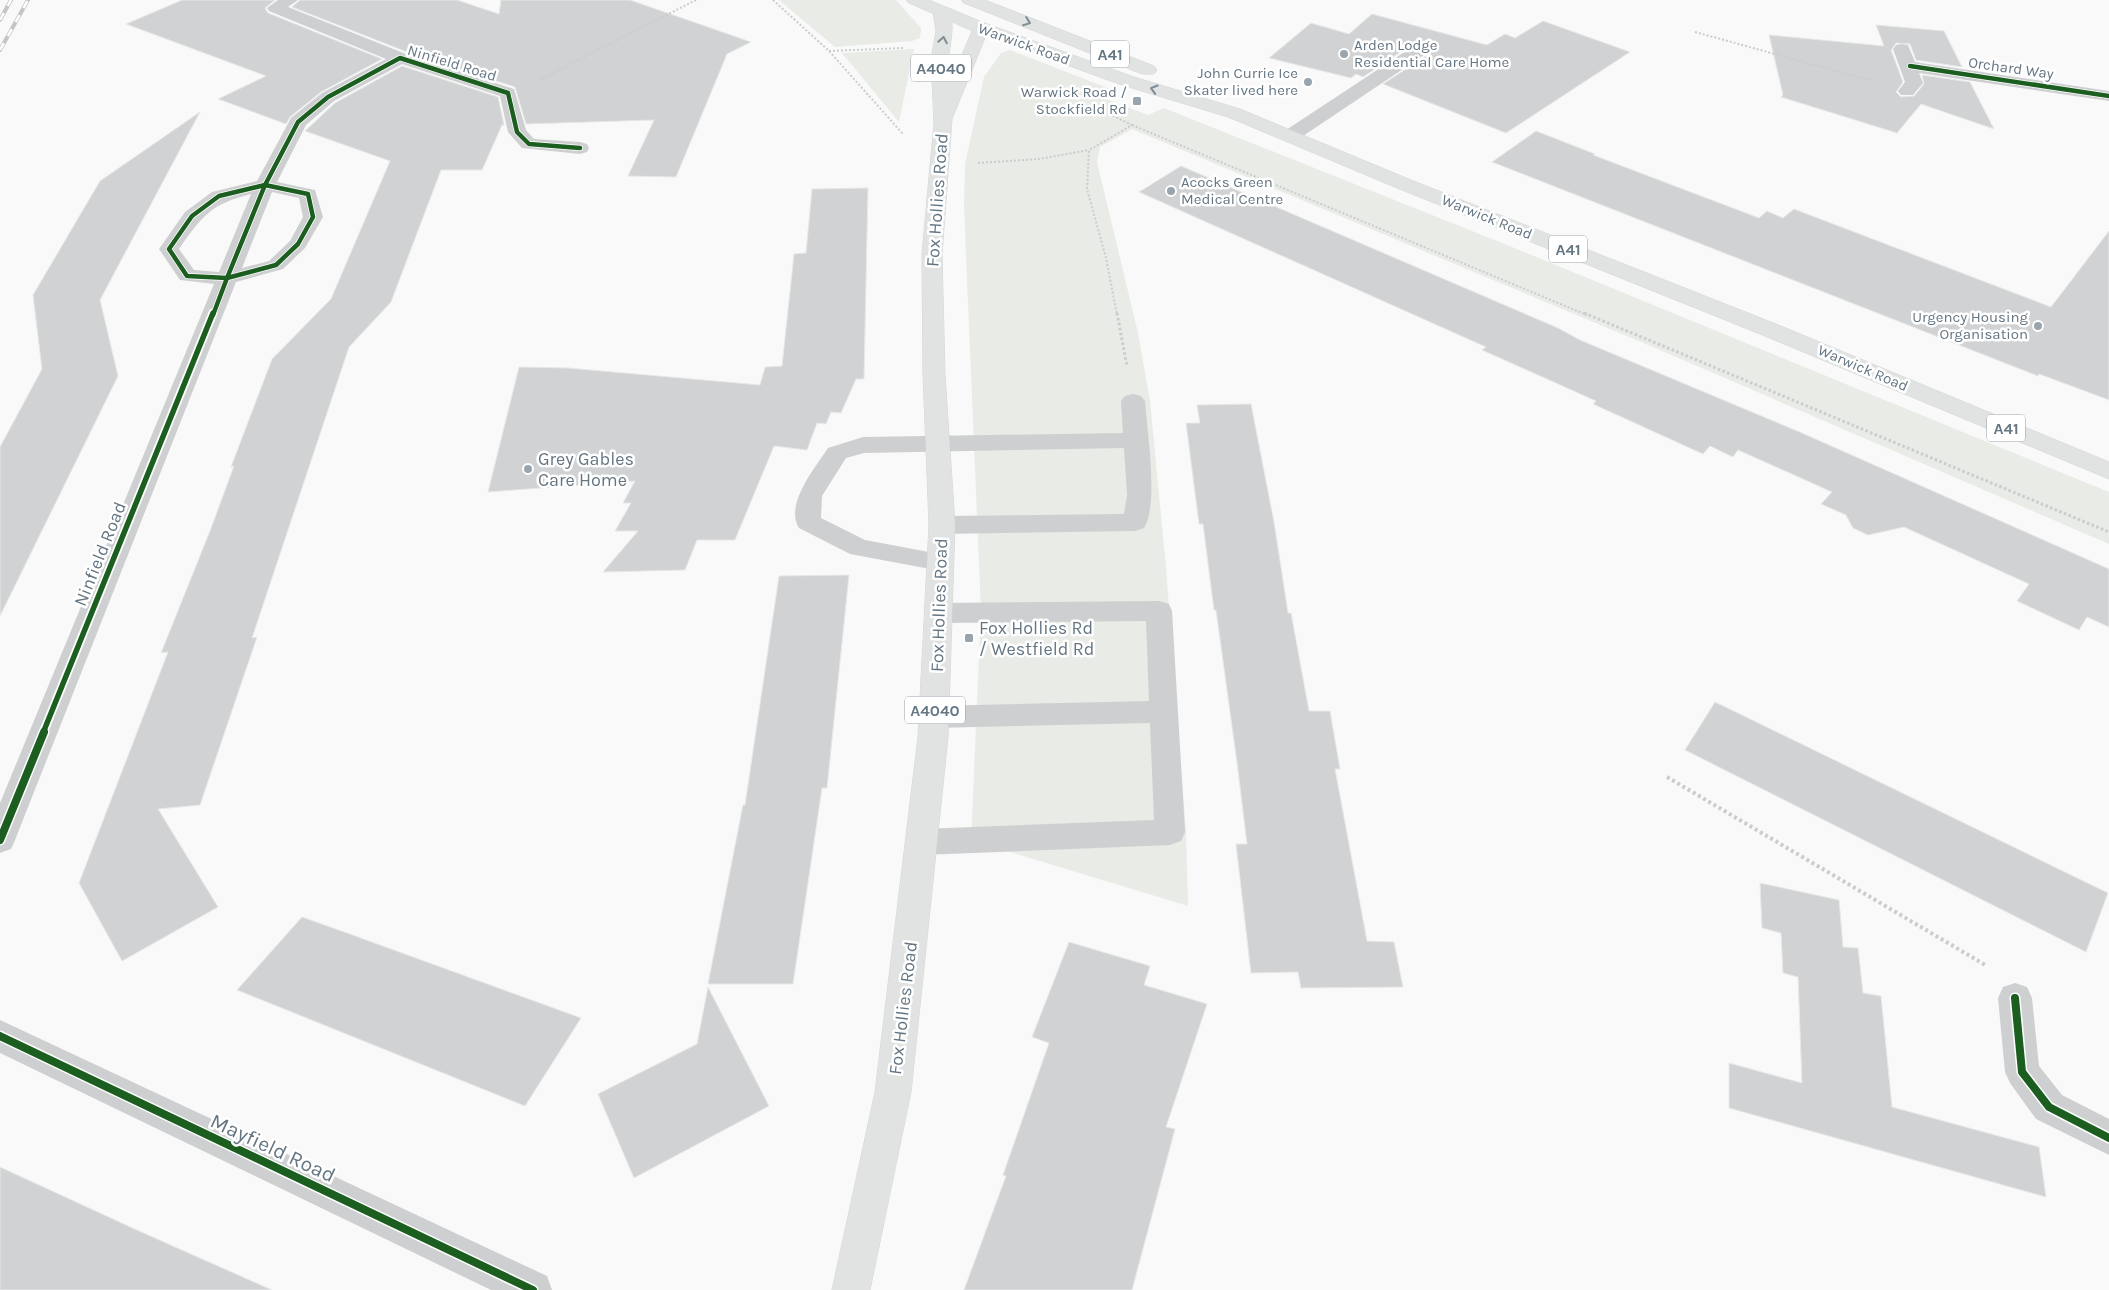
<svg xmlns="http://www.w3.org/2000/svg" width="2109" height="1290" font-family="Karla,sans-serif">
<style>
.green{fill:#e8ebe6}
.building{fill:#d0d2d3;stroke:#e8e8e8}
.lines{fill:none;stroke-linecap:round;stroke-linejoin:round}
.major-casing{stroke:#d5d6d7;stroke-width:1}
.highway-casing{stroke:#d5d6d6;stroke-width:1}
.path-far2{stroke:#cbcccd;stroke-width:2;stroke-dasharray:2 2;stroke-linecap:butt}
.path-far1{stroke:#cbcccd;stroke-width:3;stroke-dasharray:2.5 2.5;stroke-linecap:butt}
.path{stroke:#cbcccd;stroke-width:4;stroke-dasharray:3 3;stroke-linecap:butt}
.minor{fill:#cecfd0;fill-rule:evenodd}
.major{fill:#e1e2e2;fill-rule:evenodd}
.highway{fill:#e1e2e2;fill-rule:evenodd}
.rail-casing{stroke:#c3c5c6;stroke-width:4}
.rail{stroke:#fff;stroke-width:2.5;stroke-dasharray:8;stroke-linecap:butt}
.cycleway-far2-casing{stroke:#fff;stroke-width:6}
.cycleway-far1-casing{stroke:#fff;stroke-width:9}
.cycleway-casing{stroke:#fff;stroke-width:11}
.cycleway-far2{stroke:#1b5e20;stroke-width:4.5}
.cycleway-far1{stroke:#1b5e20;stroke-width:5.5}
.cycleway{stroke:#1b5e20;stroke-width:8}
.oneway{stroke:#7e8c96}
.poi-dot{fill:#99a4ac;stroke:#fff;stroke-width:2}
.labels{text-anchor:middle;stroke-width:5;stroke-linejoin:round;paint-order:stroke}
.far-street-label{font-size:15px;fill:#657683;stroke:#fff}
.far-poi-label{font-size:15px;fill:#657683;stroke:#fff;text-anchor:end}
.shield{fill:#fff;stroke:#939fa8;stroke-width:1}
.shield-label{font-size:16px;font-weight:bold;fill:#657683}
.street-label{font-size:18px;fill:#657683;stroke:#fff}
.poi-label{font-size:18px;fill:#657683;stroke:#fff;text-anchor:start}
.near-street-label{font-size:21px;fill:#657683;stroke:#fff}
</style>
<rect width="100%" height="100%" fill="#f9f9f9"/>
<g class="green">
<path d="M779,0H896L921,28L920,38L912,41L835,47Z"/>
<path d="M914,49L899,122L842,53Z"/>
<path d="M1010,50L1110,89L1101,97L1148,115L1164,108L1507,245L2109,492V544L1653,347L1132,129L1100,147L1097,162L1138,333L1150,401L1166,568L1186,831L1188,906L971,840L981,611L964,207L965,164L984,77L1001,53Z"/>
</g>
<g class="building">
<path d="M182,0H275L265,8L268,13L382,59L321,92L290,117L286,124L218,99L266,76L126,24Z"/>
<path d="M300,0H457L499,14L501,0H630L751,42L727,54L676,177L628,176L654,120L526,124L515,87L407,52L292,7Z"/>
<path d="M1372,14L1487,45L1505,34L1515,38L1543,21L1630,52L1506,133L1383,84L1426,56L1429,51L1424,45H1411L1363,77L1356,74L1351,78L1269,58L1311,23L1349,34Z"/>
<path d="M1876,25L1944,31L1962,67L1916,60L1910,44L1896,43L1891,50L1903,82L1896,92L1901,97L1914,96L1924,84L1922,75L1970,82L1994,129L1921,104L1897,133L1781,97L1783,95L1769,35L1884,46Z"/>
<path d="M402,66L498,97L504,125H502L482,170H441L391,302L349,347L252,638L257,637L200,805L158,809L218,907L122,961L79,883L168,652L161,653L210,531L234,466L231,467L272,359L331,299L390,161L305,131L335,103Z"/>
<path d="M200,112L100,300L118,376L0,616V447L42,369L33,295L100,181Z"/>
<path d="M1536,131L1595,154L1593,155L1759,218L1767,211L1783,218L1794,209L2051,307L2109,231V400L2039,374L2038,376L1492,162Z"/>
<path d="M1181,166L1558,328L1580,340L1802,433L2109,569V627L2087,617L2079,630L2017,601L2029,584L1904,527L1868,535L1853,528L1846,515L1821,504L1832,492L1738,450L1733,457L1710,446L1703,454L1593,404L1596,401L1482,350L1486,347L1139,192Z"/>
<path d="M868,188L864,379H856L841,413L831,412L826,424L817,423L807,450L774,446L735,540H697L685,570L603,572L638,531H615L631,503H623L635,481L488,492L519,367L568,368L760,385L765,367L782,366L794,254L806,253L812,189Z"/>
<path d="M1251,404L1274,522L1288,613H1291L1309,711H1330L1340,769H1335L1367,941L1394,942L1403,987L1301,988L1298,972L1251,973L1236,844H1247L1238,770L1216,610H1214L1203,524H1199L1186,423H1200L1197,405Z"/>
<path d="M849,575L827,788H822L793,984H708L743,805H745L779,576Z"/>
<path d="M1715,702L2108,893L2086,952L1685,750Z"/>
<path d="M1760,883L1839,900L1843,947L1858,948L1863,993L1881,996L1892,1107L2039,1147L2046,1197L1729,1108V1063L1802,1083L1798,977L1783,973L1781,933L1762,928Z"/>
<path d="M302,917L347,933L581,1018L525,1106L237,990Z"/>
<path d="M1069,942L1150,966L1144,985L1207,1004L1166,1127L1175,1129L1132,1290H964L1006,1176L1003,1175L1049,1043L1032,1037Z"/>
<path d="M708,987L769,1106L634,1178L598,1094L697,1044Z"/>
<path d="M0,1167L139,1231L272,1290H0Z"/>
</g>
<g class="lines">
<defs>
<path id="major" d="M941,7L947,8C957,23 949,43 949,59C948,67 950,75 950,83L975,24H987L989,28L952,119L942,254L945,375L955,525L948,737L911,1092L870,1290H832L875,1092L918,737L929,525L923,375L922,254L934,123L931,59L936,31L933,12L935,8Z"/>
<g id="highway">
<path d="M907,0H929L987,24L1134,77L1240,109L1411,180L1776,324L2109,462V479L1760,334L1397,188L1228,117L1122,85L975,32L909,3Z"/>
<path d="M962,0H985L1154,66L1157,70L1154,74H1142L964,3Z"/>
</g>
</defs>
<use href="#major" class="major-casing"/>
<use href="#highway" class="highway-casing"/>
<g class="path-far2">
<path d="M773,0L829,51L903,134"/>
<path d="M1695,32L1873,81"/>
<path d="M829,51L904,48"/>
<path d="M541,79L696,0"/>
<path d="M1109,114L1132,125L1089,150L1087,189L1106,258L1117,315"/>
<path d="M1132,125L1587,315"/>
<path d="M978,163L1039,159L1089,150"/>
</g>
<g class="path-far1">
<path d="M1117,313L1127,366"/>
<path d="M1584,313L2109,532"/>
</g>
<path class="path" d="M1667,777L1987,966"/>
<g class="minor">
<path d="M278,0H298L288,7L406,54L514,89L526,130L534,139L580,142L587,144L589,148L587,152L580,154L522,148L508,132L500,96L402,64L334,101L306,125L277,182L315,190L323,217L305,248L283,269L236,282L15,840L11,849L0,853V803L214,284L180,280L159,249L185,212L212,192L257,181L291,118L322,93L386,59L269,11L267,8ZM272,192L299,198L303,217L290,241L269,261L242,268ZM251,194L219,272L194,270L179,249C202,216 211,204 251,194Z"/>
<path d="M1902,44L1908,45L1915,62L2109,91V101L1919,73L1923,83L1913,95H1901L1898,91L1905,82L1893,49L1896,45Z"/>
<path d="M1418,46L1424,47L1427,51L1424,55L1297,140H1283L1281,136L1283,132L1412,47Z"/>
<path d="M1133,394L1141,396L1145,401C1147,431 1159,504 1144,528L1135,531L942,534L933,531L929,525L933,519L942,516L1124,514L1127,495L1124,448L864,453L846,458L822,496L821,518L865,540L950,556L954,562L950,568L941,571L850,554L799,528C784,504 816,467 828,448L863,437L1123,433L1121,401L1125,396Z"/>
<path d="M1159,601L1169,604L1172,611L1185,832L1181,841L1170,845L922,855L911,851L907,842L911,833L922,829L1154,820L1150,723L934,728L924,725L920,717L924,709L934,706L1149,701L1146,621L939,623L929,620L926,613L929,606L939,603Z"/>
<path d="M2015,983L2027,987L2032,998L2039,1066L2062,1095L2109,1119V1155L2036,1119L2010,1083L2005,1072L1998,998L2003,987Z"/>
<path d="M0,1020L547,1276L552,1290H491L0,1053Z"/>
</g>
<use href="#major" class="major"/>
<use href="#highway" class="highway"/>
<defs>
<g id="rail">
<path d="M0,20L11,0"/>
<path d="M0,50L28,0"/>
</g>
</defs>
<use href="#rail" class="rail-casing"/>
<use href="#rail" class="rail"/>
<defs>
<g id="cycleway-far2">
<path d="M1910,66L2109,96"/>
<path d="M265,185L298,122L328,97L400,58L508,93L517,132L529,144L580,148"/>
<path d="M227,278L187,276L169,249L192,216L219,196L265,185"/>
<path d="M227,278L265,185"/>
<path d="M227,278L276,265L298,244L313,217L308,194L265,185"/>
<path d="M213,315L227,278"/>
</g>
<path id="cycleway-far1" d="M43,733L213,313"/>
<g id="cycleway">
<path d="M0,840L44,732"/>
<path d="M2015,998L2022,1072L2049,1107L2109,1138"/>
<path d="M0,1036L533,1290"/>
</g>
</defs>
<use href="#cycleway-far2" class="cycleway-far2-casing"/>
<use href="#cycleway-far1" class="cycleway-far1-casing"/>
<use href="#cycleway" class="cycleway-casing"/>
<use href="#cycleway-far2" class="cycleway-far2"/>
<use href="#cycleway-far1" class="cycleway-far1"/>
<use href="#cycleway" class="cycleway"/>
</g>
<defs><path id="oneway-chevron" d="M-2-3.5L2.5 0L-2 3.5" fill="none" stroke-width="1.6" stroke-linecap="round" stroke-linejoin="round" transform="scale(1.25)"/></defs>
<g class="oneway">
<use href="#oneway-chevron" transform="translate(1027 22) rotate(21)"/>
<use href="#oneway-chevron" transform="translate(943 40) rotate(-80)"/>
<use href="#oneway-chevron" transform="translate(1154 89) rotate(-164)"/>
</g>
<g class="poi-dot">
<circle cx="1344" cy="54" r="5"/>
<circle cx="1308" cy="82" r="5"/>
<rect x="1132" y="96" width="10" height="10" rx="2.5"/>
<circle cx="1171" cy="191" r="5"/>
<circle cx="2038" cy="326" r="5"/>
<circle cx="528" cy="469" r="5"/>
<rect x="964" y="633" width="10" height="10" rx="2.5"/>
</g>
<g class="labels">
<g class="far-street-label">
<text transform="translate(1024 44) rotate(20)" y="5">Warwick Road</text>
<text transform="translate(452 63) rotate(17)" y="5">Ninfield Road</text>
<text transform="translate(2011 68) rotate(8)" y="5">Orchard Way</text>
<text transform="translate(1487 217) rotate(22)" y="5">Warwick Road</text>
<text transform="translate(1863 368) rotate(23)" y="5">Warwick Road</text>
</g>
<g class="far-poi-label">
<text x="1354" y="50" text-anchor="start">Arden Lodge<tspan x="1354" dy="17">Residential Care Home</tspan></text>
<text x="1298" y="78">John Currie Ice<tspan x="1298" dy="17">Skater lived here</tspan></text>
<text x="1127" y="97">Warwick Road /<tspan x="1127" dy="17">Stockfield Rd</tspan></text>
<text x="1181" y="187" text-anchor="start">Acocks Green<tspan x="1181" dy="17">Medical Centre</tspan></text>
<text x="2028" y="322">Urgency Housing<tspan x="2028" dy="17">Organisation</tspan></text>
</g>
<g class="shield">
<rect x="1091" y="40.5" width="38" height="27" rx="4"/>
<rect x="911" y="54.5" width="60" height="27" rx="4"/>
<rect x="1549" y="235.5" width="38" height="27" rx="4"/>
<rect x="1987" y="414.5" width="38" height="27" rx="4"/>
<rect x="905" y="696.5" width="60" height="27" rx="4"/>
</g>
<g class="shield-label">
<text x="1110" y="60">A41</text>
<text x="941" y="74">A4040</text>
<text x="1568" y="255">A41</text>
<text x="2006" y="434">A41</text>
<text x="935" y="716">A4040</text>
</g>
<g class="street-label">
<text transform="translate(937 200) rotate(-86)" y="6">Fox Hollies Road</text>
<text transform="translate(100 554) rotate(-68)" y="6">Ninfield Road</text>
<text transform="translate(939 605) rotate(-88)" y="6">Fox Hollies Road</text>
<text transform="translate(903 1008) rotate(-83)" y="6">Fox Hollies Road</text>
</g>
<g class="poi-label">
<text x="538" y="465">Grey Gables<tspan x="538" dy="21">Care Home</tspan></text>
<text x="979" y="634">Fox Hollies Rd<tspan x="979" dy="21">/ Westfield Rd</tspan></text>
</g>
<g class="near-street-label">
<text transform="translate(273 1148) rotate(25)" y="7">Mayfield Road</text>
</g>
</g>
</svg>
